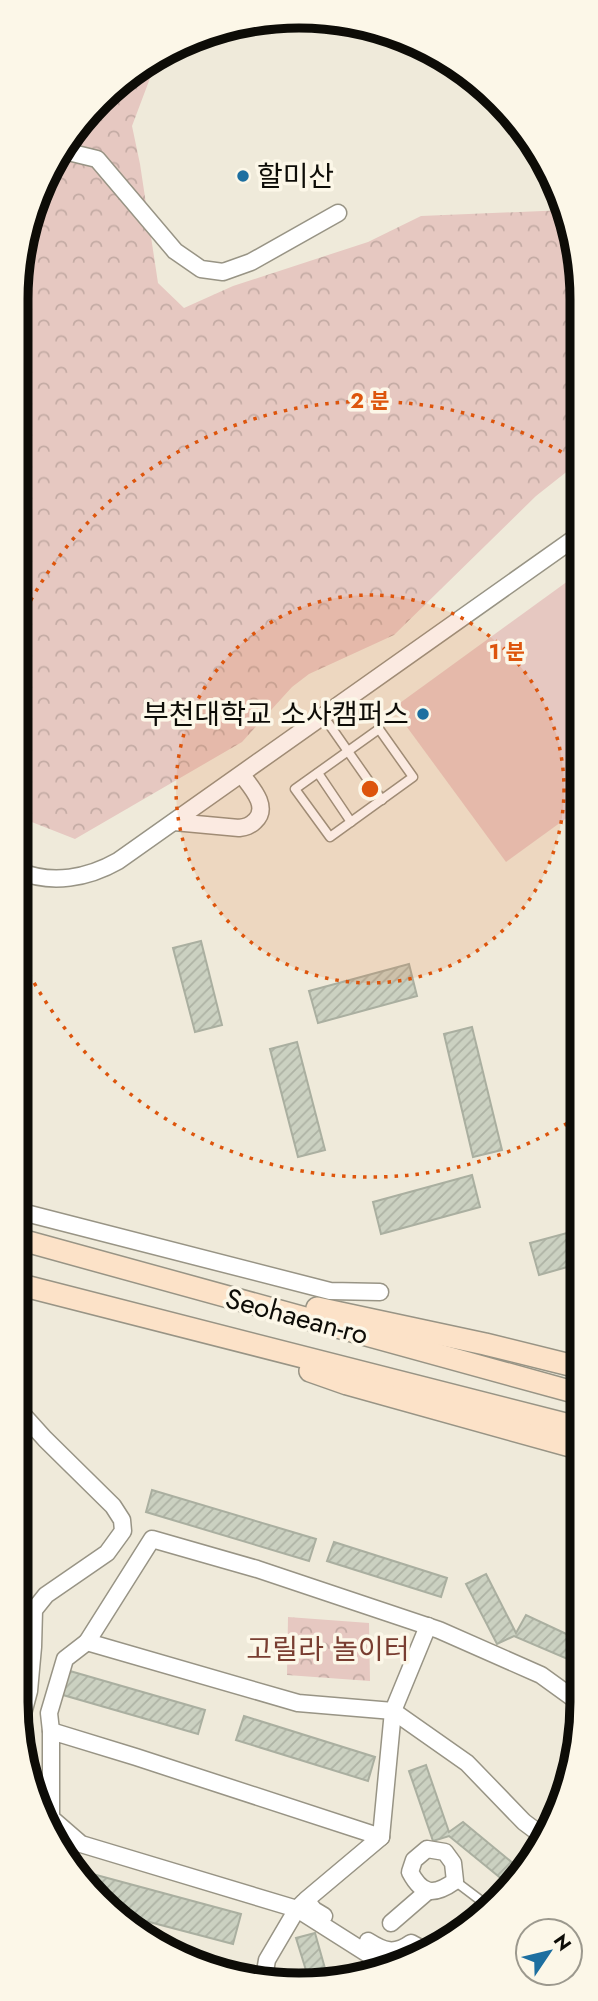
<svg xmlns="http://www.w3.org/2000/svg" width="598" height="2001" font-family="Jost,'Noto Sans KR',sans-serif">
<style>
.grass{fill:#e6c8c1}
.forest{fill:url(#forest-crowns)}
.building{fill:url(#building-hatch);stroke:#aaafa0;stroke-width:2}
.lines{fill:none;stroke-linecap:round;stroke-linejoin:round}
.lane-casing{stroke:#989485;stroke-width:11}
.street-casing{stroke:#989485;stroke-width:19}
.secondary-casing{stroke:#989485;stroke-width:24}
.lane{stroke:#fff;stroke-width:8}
.street{stroke:#fff;stroke-width:16}
.secondary{stroke:#fce2c8;stroke-width:21}
.ring{fill:none;stroke:#dd550c;stroke-width:3.5;stroke-dasharray:3.5 7}
.poi-dot{fill:#1d6fa0;stroke:#fcf7e8;stroke-width:2.5}
.labels{text-anchor:middle;stroke-width:7;stroke-linejoin:round;paint-order:stroke}
.poi-label{font-size:28px;fill:#0d0c07;stroke:#fcf7e8;text-anchor:start}
.street-label{font-size:28px;fill:#0d0c07;stroke:#fcf7e8}
.park-label{font-size:28px;fill:#783d30;stroke:#fcf7e8}
.rim{fill:none;stroke:#0d0c07;stroke-width:9}
.centre{fill:#dd550c;stroke:#fcf7e8;stroke-width:3.5}
.ring-label{font-size:21px;text-anchor:middle;font-weight:bold;fill:#dd550c;stroke:#fcf7e8;stroke-width:7;stroke-linejoin:round;paint-order:stroke}
</style>
<defs>
<pattern id="forest-crowns" width="20" height="18" patternUnits="userSpaceOnUse" patternTransform="scale(1.75)"><rect width="20" height="18" fill="#e6c8c1"/><path d="M2 6a3 3 0 1 1 6 0M12 15a3 3 0 1 1 6 0" fill="none" stroke="#c4aba4"/></pattern>
<pattern id="building-hatch" width="6" height="6" patternUnits="userSpaceOnUse" patternTransform="scale(1.75)"><rect width="6" height="6" fill="#cbd1c1"/><path d="M-1 1l2-2M0 6l6-6M5 7l2-2" fill="none" stroke="#adb2a4"/></pattern>
</defs>
<rect width="100%" height="100%" fill="#efeada"/>
<path class="grass" d="M579,573V809L506,862L393,708Z"/>
<g class="forest">
<path d="M158,57L132,126L140,164L158,283L184,308L233,286L368,242L421,216L566,210L580,262L579,462L536,496L394,635L309,674L292,687L242,742L75,839L19,817L21,243L64,141L142,63Z"/>
<path d="M288,1617L369,1623L370,1681L287,1675Z"/>
</g>
<g class="building">
<path d="M201,941L222,1025L195,1032L173,948Z"/>
<path d="M409,964L417,996L318,1023L309,991Z"/>
<path d="M472,1027L502,1150L473,1157L444,1034Z"/>
<path d="M297,1042L325,1150L298,1157L270,1049Z"/>
<path d="M472,1175L480,1207L381,1234L373,1202Z"/>
<path d="M578,1230V1264L539,1275L530,1243Z"/>
<path d="M152,1490L316,1539L309,1561L146,1512Z"/>
<path d="M334,1542L447,1578L441,1597L327,1561Z"/>
<path d="M486,1574L516,1633L526,1615L577,1639V1663L514,1636L497,1644L466,1584Z"/>
<path d="M63,1669L205,1710L198,1734L56,1693Z"/>
<path d="M244,1716L375,1757L368,1781L236,1740Z"/>
<path d="M426,1765L449,1832L463,1822L520,1869L508,1884L449,1836L433,1841L409,1771Z"/>
<path d="M74,1869L241,1914L233,1944L119,1914L86,1889Z"/>
<path d="M315,1933L328,1979L309,1980L296,1938Z"/>
</g>
<g class="lines">
<defs>
<g id="lane">
<path d="M324,717L382,800"/>
<path d="M379,729L413,777L330,837L295,789Z"/>
<path d="M318,773L351,822"/>
<path d="M455,1881L488,1906"/>
</g>
<g id="street">
<path d="M60,150L97,159L175,251L201,269L223,272L251,262L338,213"/>
<path d="M174,822L239,828C246,827 250,826 255,821C270,807 251,787 242,775"/>
<path d="M19,871C52,885 88,878 118,861L579,535"/>
<path d="M18,1211L330,1291L380,1292"/>
<path d="M17,1408L45,1439L113,1506L122,1520L123,1531L107,1553L46,1595L34,1610L33,1647L29,1691L20,1725"/>
<path d="M51,1731L49,1713L65,1659L87,1642"/>
<path d="M381,1837L136,1757L51,1731V1818L81,1844L297,1909L390,1968"/>
<path d="M544,1837L524,1822L467,1763L393,1711L298,1703L87,1642L152,1539L257,1569L439,1630L541,1675L577,1701"/>
<path d="M427,1849L445,1852L453,1863L455,1881C434,1896 422,1895 410,1872L414,1860Z"/>
<path d="M324,1916L314,1910L306,1900L381,1837L393,1711L428,1626"/>
<path d="M391,1923L428,1891"/>
<path d="M368,1941C384,1951 394,1955 411,1943L426,1951"/>
<path d="M263,1983L267,1960L297,1909L304,1902"/>
</g>
<g id="secondary">
<path d="M18,1239L577,1393"/>
<path d="M17,1284L577,1427"/>
<path d="M317,1308L485,1344L578,1367"/>
<path d="M310,1371L347,1384L577,1448"/>
</g>
</defs>
<use href="#lane" class="lane-casing"/>
<use href="#street" class="street-casing"/>
<use href="#secondary" class="secondary-casing"/>
<use href="#lane" class="lane"/>
<use href="#street" class="street"/>
<use href="#secondary" class="secondary"/>
</g>
<circle cx="370" cy="789" r="194" fill="#dd550c" fill-opacity=".12"/>
<g class="ring">
<circle cx="370" cy="789" r="194"/>
<path d="M576 1118A388 388 0 0 1 20 956M21 619A388 388 0 0 1 578 462"/>
</g>
<g class="poi-dot">
<circle cx="243" cy="176" r="7"/>
<circle cx="423" cy="714" r="7"/>
</g>
<g class="labels">
<g class="poi-label">
<text x="257" y="186">할미산</text>
<text x="409" y="724" text-anchor="end">부천대학교 소사캠퍼스</text>
</g>
<g class="street-label">
<text transform="translate(297 1316) rotate(15)" y="10">Seohaean-ro</text>
</g>
<g class="park-label">
<text x="328" y="1659">고릴라 놀이터</text>
</g>
</g>
<path d="M0 0H598V2001H0ZM299 28H299A271 271 0 0 1 570 299V1702A271 271 0 0 1 299 1973H299A271 271 0 0 1 28 1702V299A271 271 0 0 1 299 28Z" fill="#fcf7e8" fill-rule="evenodd"/>
<path class="rim" d="M299 28H299A271 271 0 0 1 570 299V1702A271 271 0 0 1 299 1973H299A271 271 0 0 1 28 1702V299A271 271 0 0 1 299 28Z"/>
<circle cx="370" cy="789" r="10" class="centre"/>
<g class="ring-label">
<text x="370" y="408">2 분</text>
<text x="507" y="659">1 분</text>
</g>
<g transform="translate(549 1952) rotate(55)"><circle r="33" fill="#fcf7e8" stroke="#9c998e" stroke-width="2"/>
<path d="M0-5L12 26L0 18L-12 26Z" fill="#1d6fa0"/>
<text y="-10" font-size="19" font-weight="bold" text-anchor="middle" fill="#0d0c07">N</text>
</g>
</svg>
